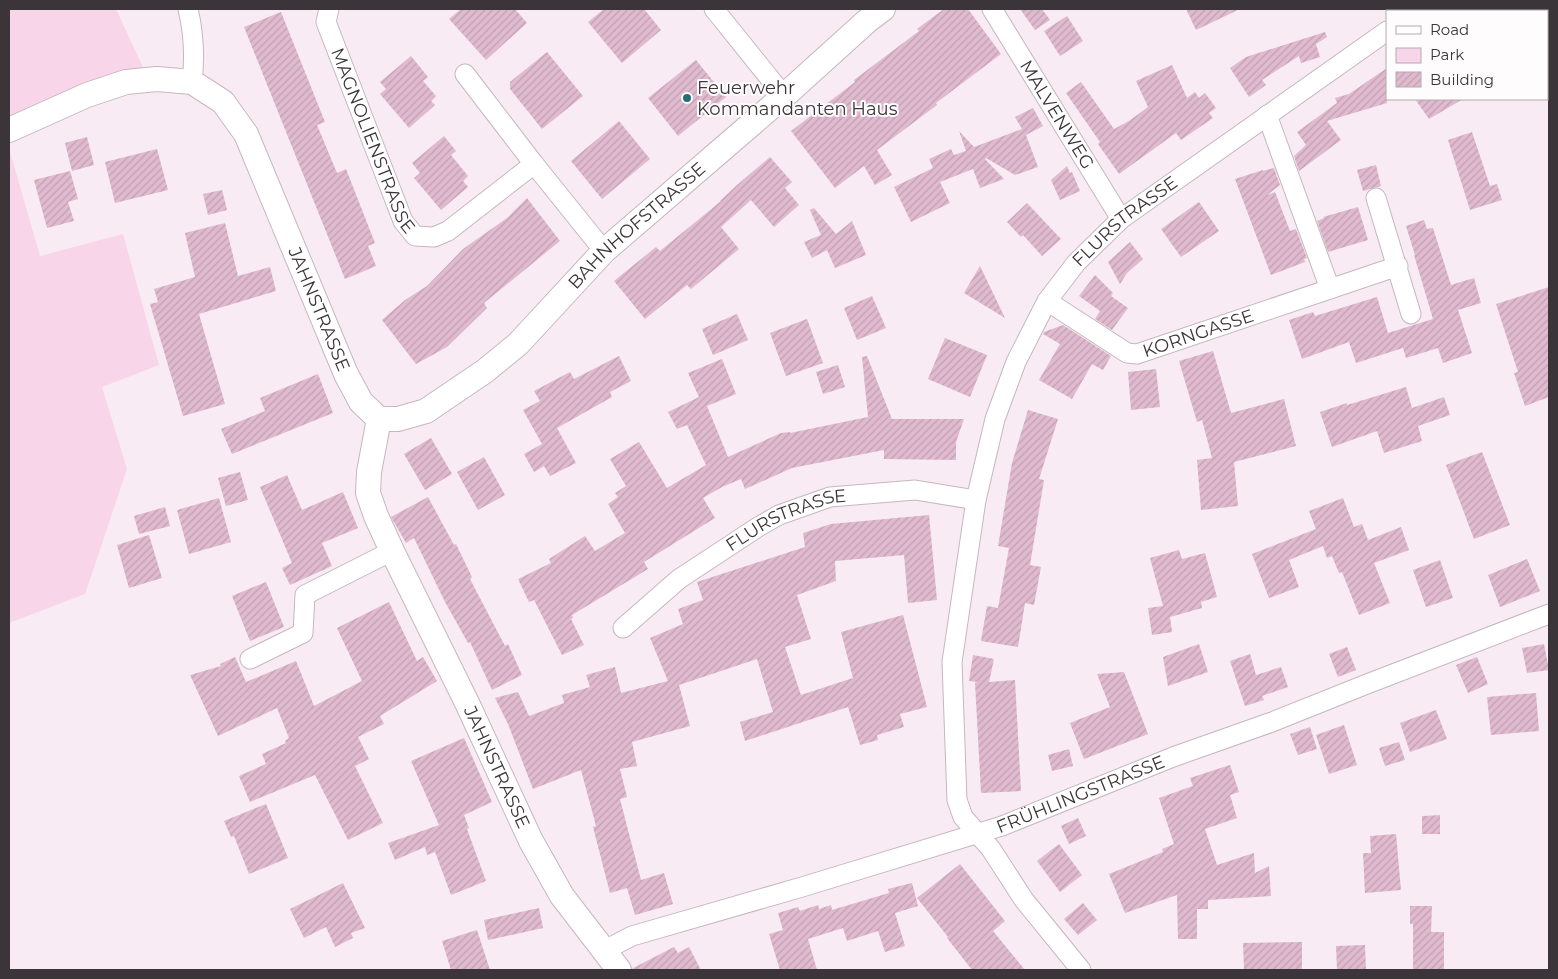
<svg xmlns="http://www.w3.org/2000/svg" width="1558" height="979" font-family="Montserrat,sans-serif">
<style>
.green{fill:#f9d5e9}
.building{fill:url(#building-hatch)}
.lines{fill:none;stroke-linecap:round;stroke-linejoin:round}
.minor-casing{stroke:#c5b7bf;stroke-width:21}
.tertiary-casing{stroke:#c5b7bf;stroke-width:26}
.minor{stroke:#fff;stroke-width:19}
.tertiary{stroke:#fff;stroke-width:24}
.poi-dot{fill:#246e77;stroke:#fffcfd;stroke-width:2}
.labels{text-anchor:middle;stroke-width:4;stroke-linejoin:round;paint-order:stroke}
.poi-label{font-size:18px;fill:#3b3539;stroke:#fffcfd;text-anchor:start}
.street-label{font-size:18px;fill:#3b3539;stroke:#fffcfd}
</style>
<defs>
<pattern id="building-hatch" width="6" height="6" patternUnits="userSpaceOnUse" patternTransform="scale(1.25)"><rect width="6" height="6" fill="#e0bacf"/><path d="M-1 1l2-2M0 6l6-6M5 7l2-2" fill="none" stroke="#c1a0b2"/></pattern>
</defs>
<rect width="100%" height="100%" fill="#f9ebf3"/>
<g class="green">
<path d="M9,9H116L147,76L9,130Z"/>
<path d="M9,148L40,256L123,234L159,365L102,387L127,469L85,594L9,623Z"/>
</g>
<g class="building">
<path d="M461,9H515L527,23L486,60L449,19Z"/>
<path d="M604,9H644L661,30L622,63L588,22Z"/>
<path d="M944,9H968L1001,54L936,103L937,105L877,150L892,175L875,185L864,166L835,188L791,131L855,82L854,80L919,31L917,29Z"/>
<path d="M1020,9H1042L1050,20L1035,30Z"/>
<path d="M1186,9H1240L1196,30Z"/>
<path d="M281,12L325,122L317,125L337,173L346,169L375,243L368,246L376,266L345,279L244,27Z"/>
<path d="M1067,16L1083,41L1060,56L1044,31Z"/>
<path d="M1325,32L1327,37L1316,44L1320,57L1301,63L1299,56L1262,80L1266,85L1249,97L1230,68L1246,57Z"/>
<path d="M547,52L583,96L542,129L510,89V82Z"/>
<path d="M411,56L428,77L423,81L436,96L431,101L435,105L409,128L380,94L386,89L380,82Z"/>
<path d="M696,60L726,97L678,136L648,98Z"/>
<path d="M1172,65L1187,98L1195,92L1199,98L1205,93L1216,108L1209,113L1213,118L1181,140L1176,133L1119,174L1098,144L1100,142L1066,93L1081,82L1114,129L1129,121L1148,107L1136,81Z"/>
<path d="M1387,68V103L1327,121L1341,140L1299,171L1294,156L1306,145L1297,132L1337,103L1335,98L1349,94Z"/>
<path d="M1415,99H1463L1429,119Z"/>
<path d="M1033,108L1043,126L1026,135L1038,167L1015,175L986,158L985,159L1004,179L980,188L973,169L940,182L950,203L911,222L894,187L933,168L929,159L951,149L954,155L966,151L959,131L974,147L1022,129L1015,117Z"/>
<path d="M619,121L650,159L602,199L571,161Z"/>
<path d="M1472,132L1490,186L1497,184L1502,200L1470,210L1448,140Z"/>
<path d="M444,136L456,151L451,155L468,176L463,181L468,187L441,210L414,178L420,173L412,163Z"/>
<path d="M87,137L94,165L72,171L65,143Z"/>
<path d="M157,149L168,190L115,203L105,162Z"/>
<path d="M770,157L792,182L785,188L799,205L774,227L751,200L721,227L739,249L691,289L687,285L645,319L614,281L656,247L660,251L721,201H720L737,185Z"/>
<path d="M1376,165L1381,186L1363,191L1357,170Z"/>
<path d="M1067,166L1070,173L1072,172L1080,191L1060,200L1051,180Z"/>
<path d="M1274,168L1280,185L1267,195L1275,192L1290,231L1296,229L1307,258L1304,259L1305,262L1271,275L1235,179L1263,170V171Z"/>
<path d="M70,171L78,199L68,202L74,221L47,228L34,180Z"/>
<path d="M222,190L227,210L208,215L203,194Z"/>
<path d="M527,198L560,241L484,303L487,308L447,347L416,364L382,320L405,300L427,286L463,249L507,218Z"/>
<path d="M1199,202L1219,231L1181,257L1161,229Z"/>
<path d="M1027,203L1061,239L1042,256L1023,235L1021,237L1007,222Z"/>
<path d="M1358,207L1368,240L1328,252L1317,221L1324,218L1323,217Z"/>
<path d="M814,208L836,234L852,221L866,255L835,268L827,250L812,258L804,242L821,235L810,210Z"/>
<path d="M1424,220L1427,229L1433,228L1451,285L1474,278L1481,303L1458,310L1472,353L1443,363L1438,348L1406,358L1403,348L1356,363L1349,342L1302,359L1289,320L1313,312L1315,316L1377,297L1388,333L1433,319L1414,255H1415L1406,226Z"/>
<path d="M225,223L238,276L270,267L276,291L199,314L225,404L183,416L150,304L158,302L154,289L195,277L185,233Z"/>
<path d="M1130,242L1143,259L1127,273L1120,284L1108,262Z"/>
<path d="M980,266L1005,318L964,293Z"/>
<path d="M1095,275L1113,293L1111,296L1128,308L1112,330L1095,319L1100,311L1079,296Z"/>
<path d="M1549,287V397L1525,406L1514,373L1518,372L1496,304Z"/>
<path d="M872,296L886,328L857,340L844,308Z"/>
<path d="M737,314L748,340L713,355L702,329Z"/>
<path d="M807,319L823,363L786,376L770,333Z"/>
<path d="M1063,325L1111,356L1103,370L1092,364L1072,399L1039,380L1060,344L1043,334L1044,332Z"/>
<path d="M945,338L987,355L970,397L928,379Z"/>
<path d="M1213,351L1231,413L1284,399L1296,446L1234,462L1238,506L1201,510L1197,460L1212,458L1202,420L1197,422L1179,361Z"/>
<path d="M619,356L631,381L610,392L612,397L557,428L576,463L550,476L544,466L534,472L524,454L542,444L523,410L540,401L534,391L570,372L574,379Z"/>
<path d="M867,356L892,419H964L956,442V460L884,459V450L792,468L745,489L741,479L722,487L703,498L715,518L644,562L648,569L572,615L573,618L571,619L584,645L562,655L534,600L529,602L518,579L551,563L549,559L585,536L595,551L625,533L608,504L618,497L615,493L626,486L610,459L639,442L667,488L706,465L687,425L677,429L668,412L699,397L688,373L722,359L736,394L707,406L728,457L781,433L790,432V433L868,417L862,357Z"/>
<path d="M838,365L845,387L823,394L816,372Z"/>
<path d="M1156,369L1160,407L1131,410L1128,372Z"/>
<path d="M318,374L333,413L232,454L221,429L265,411L260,398Z"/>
<path d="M1406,387L1412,408L1444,397L1450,415L1418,426L1422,441L1384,453L1377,431L1332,447L1320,412L1347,403V405Z"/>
<path d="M1028,410L1058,419L1039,479L1044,480L1030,565L1041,567L1034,605L1025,603L1018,647L981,641L987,606L998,608L1009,548L998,546L1012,463Z"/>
<path d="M431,438L452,474L425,490L404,454Z"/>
<path d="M1482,452L1510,525L1474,539L1446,465Z"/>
<path d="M484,457L505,495L478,510L457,472Z"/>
<path d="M240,472L248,500L226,506L218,478Z"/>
<path d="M287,475L302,510L343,492L358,528L322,543L332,566L290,585L282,568L292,563L260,487Z"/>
<path d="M428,497L454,545L456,544L472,577L470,579L505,646L508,644L522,675L492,690L470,642L468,643L445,602L414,538L406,543L391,517Z"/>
<path d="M219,498L231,542L189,554L177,510Z"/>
<path d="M1343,498L1354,527L1362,524L1368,540L1401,527L1409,550L1374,563L1390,603L1359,615L1342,572L1339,573L1332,556L1327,558L1323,546L1289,560L1299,587L1269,598L1252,554L1316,529L1309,511Z"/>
<path d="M165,507L170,526L139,534L134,516Z"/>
<path d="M929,515L937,600L908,603L904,555L835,561L836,581L797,595L811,639L785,647L801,695L853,678L841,632L903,615L927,707L900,714L904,727L877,735L878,740L860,745L848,707L745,741L740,722L773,712L757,659L679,685L690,726L632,742L637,766L620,769L627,797L620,799L641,880L664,873L673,904L635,915L627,888L610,893L593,827L596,826L581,770L533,789L508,724L495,698L518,692L529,716L564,703L562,695L590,687L586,675L615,667L621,693L668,681L650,638L683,624L678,609L703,600L697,582L805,547L803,533L831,524Z"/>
<path d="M149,535L162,578L129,588L117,545Z"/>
<path d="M1179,550L1182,559L1205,553L1217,597L1201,602L1202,608L1170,617L1172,632L1152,635L1148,608L1163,606L1150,558Z"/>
<path d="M1527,559L1540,591L1500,607L1488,575Z"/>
<path d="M1440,560L1453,598L1426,607L1413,570Z"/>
<path d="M266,582L284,627L250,641L232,596Z"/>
<path d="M389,602L417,661L423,657L437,681L380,716L384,724L358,737L369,759L355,766L383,823L348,840L315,775L250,802L239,776L266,764L262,754L286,743L285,741L289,738L277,708L218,736L190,675L221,666L220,664L235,657L246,682L296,661L314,706L362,681L337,628Z"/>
<path d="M1199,644L1208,672L1168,686L1163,657Z"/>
<path d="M1544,644L1549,670L1527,673L1522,648Z"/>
<path d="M1347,647L1356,670L1338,677L1329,654Z"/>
<path d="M1250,654L1256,675L1281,667L1288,687L1262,696L1264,700L1245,706L1230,661Z"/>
<path d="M973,655L994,659L989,682L1015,680L1021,791L981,793L975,683L978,682L969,681Z"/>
<path d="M1477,657L1488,684L1468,693L1456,665Z"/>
<path d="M1124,672L1148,734L1084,759L1070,723L1110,707L1097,674Z"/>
<path d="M1536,693L1539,731L1491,735L1487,697Z"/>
<path d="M1436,710L1447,739L1410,752L1400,723Z"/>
<path d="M1344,725L1357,765L1329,774L1316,735Z"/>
<path d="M1310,727L1317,749L1298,755L1290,734Z"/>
<path d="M464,738L492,802L464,815L469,828L467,829L486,881L451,895L435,852L427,855L425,847L395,860L388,843L439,825L411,761Z"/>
<path d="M1399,742L1405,760L1385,766L1379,748Z"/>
<path d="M1069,749L1073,766L1052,771L1048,755Z"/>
<path d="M1230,765L1239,792L1230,795L1237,818L1205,829L1217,865L1254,853L1255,873L1269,866L1271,896L1208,900V909H1197V939H1178L1177,895L1125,913L1109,874L1163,852L1162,849L1174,844L1159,798L1193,786L1190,778Z"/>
<path d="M266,804L288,858L249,874L234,836L231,837L224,821Z"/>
<path d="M1440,815V834H1422V816Z"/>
<path d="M1078,818L1086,836L1069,844L1061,826Z"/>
<path d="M1396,834L1401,890L1365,893L1363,853H1371L1370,836Z"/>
<path d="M1059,844L1082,875L1060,892L1037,861Z"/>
<path d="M960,864L1005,921L993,931L1025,970H972L947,938L948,937L917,898Z"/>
<path d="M343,883L365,928L351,933L353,938L335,947L326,927L304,938L290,909Z"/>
<path d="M912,883L918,906L895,913L905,946L885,952L878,931L847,941L843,928L808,939L817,970H780L769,934L783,930L778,913L798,907L800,911L818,905L819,909L831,905L832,910L889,893L888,889Z"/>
<path d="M1083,903L1097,920L1078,935L1064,919Z"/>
<path d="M1410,906H1432L1431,932H1444V970H1413V924H1410Z"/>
<path d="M539,908L543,928L488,940L484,920Z"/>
<path d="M477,930L490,970H451L442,941Z"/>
<path d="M1302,942V970H1244L1243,943Z"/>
<path d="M1365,945L1366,970H1337L1336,946Z"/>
<path d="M674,947L678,953L689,947L701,970H632L633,968Z"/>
</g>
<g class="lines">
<defs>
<g id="minor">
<path d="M188,9C194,34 195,57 192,82"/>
<path id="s1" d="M329,9L326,22L403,221L415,236L434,237L448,231L534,164L604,251"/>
<path d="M714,9L784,96"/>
<path id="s2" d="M992,9L1121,219"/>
<path d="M1414,11L1418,9"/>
<path d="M465,74L534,164"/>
<path d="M1267,115L1330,289"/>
<path d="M1376,198L1411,314"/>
<path id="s3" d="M1047,301L1127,353L1137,354L1398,266"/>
<path id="s4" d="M623,628L679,579L758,527L779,515L830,497L915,490L976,500"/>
<path d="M250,659L303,633L305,595L392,551"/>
<path id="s5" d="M605,950L632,936L802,887L1002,826L1173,757L1272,722L1367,684L1549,614"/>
<path id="s6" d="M1081,970L1024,900L991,849L963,817L957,800L952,662L976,500L995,419L1016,362L1047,301L1076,263L1121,219L1387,31"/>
</g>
<g id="tertiary">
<path id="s7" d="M9,130L87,95L126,82L157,79L192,82L223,102L246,134L346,374L361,402L379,419"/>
<path id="s8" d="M379,419H398L426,411L485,371L518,344L604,251L784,96L867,21L883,9"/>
<path id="s9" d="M379,419L369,472L368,493L376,516L392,551L468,705L531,841L562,896L619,970"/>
</g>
</defs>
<use href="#minor" class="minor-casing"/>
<use href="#tertiary" class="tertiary-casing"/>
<use href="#minor" class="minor"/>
<use href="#tertiary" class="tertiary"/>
</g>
<circle class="poi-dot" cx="687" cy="98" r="5"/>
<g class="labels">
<g class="poi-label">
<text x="697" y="94">Feuerwehr<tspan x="697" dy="21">Kommandanten Haus</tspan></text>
</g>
<g class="street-label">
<text dy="6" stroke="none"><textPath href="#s2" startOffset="124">MALVENWEG</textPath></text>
<text dy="6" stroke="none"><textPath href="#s1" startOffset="141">MAGNOLIENSTRASSE</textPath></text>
<text dy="6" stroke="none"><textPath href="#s6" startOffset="838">FLURSTRASSE</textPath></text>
<text dy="6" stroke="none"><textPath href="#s8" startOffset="330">BAHNHOFSTRASSE</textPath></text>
<text dy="6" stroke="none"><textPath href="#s7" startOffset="459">JAHNSTRASSE</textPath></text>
<text dy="6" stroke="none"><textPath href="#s3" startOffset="170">KORNGASSE</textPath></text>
<text dy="6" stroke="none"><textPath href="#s4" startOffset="198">FLURSTRASSE</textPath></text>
<text dy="6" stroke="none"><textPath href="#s9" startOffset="378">JAHNSTRASSE</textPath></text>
<text dy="6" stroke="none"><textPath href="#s5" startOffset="501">FRÜHLINGSTRASSE</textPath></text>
</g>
</g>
<rect width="1558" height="979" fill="none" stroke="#3b3539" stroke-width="20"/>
<rect x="1386" y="10" width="162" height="90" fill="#fffcfd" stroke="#b1acaf"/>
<rect x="1396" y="26" width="25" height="8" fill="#ffffff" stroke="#b1acaf"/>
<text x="1430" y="35" font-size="15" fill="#3b3539">Road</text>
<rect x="1396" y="48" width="25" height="15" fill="#f9d5e9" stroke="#b1acaf"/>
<text x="1430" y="60" font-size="15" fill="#3b3539">Park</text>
<rect x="1396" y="72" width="25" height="15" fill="url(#building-hatch)" stroke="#b1acaf"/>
<text x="1430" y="85" font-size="15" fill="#3b3539">Building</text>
</svg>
